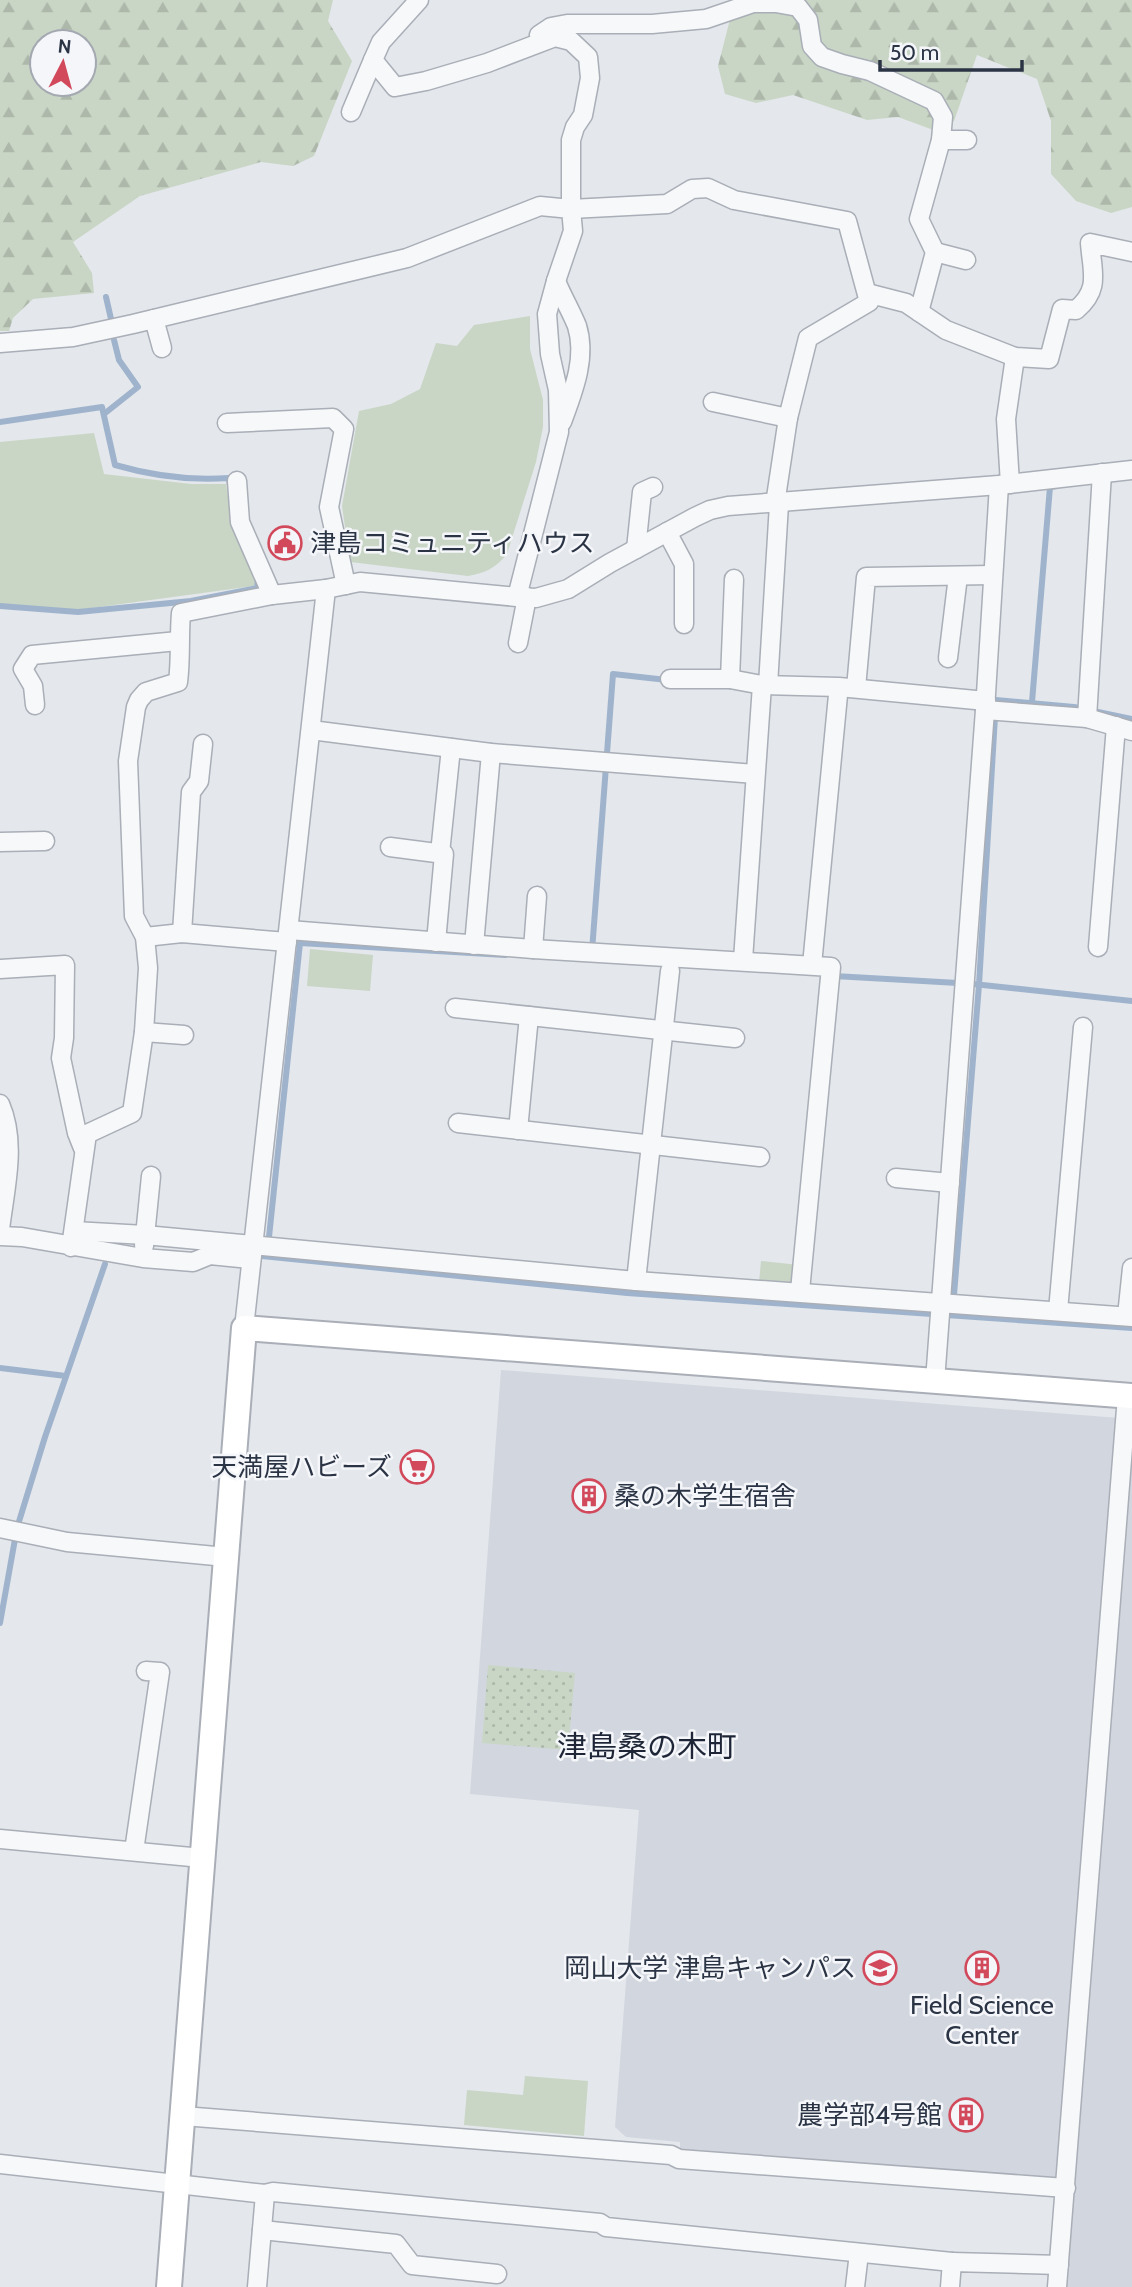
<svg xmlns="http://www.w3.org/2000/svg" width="1132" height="2287" font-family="Cabin,'Noto Sans JP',sans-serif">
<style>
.built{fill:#d2d6de}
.grass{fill:url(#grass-dots)}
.forest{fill:url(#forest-firs);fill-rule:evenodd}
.park{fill:#c9d6c5}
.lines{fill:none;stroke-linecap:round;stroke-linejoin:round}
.stream{stroke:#9fb4cc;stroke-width:6}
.street-casing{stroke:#a9aeb7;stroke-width:21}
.secondary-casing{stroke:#a9aeb7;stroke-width:28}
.street{stroke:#f7f8fa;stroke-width:18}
.secondary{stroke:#fff;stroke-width:24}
.labels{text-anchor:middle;stroke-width:5;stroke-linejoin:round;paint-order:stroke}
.poi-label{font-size:26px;fill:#2b3445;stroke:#f4f6f9;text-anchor:end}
.quarter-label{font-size:30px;fill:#1d2536;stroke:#f4f6f9}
</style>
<defs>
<pattern id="grass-dots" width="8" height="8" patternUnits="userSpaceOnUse" patternTransform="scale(1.75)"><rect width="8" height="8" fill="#c9d6c5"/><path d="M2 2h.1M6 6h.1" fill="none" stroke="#adb8ab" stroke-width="1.8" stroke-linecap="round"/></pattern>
<pattern id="forest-firs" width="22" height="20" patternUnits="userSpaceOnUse" patternTransform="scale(1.75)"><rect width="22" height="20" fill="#c9d6c5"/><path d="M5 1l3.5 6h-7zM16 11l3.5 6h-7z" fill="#adb8ab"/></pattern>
</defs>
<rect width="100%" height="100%" fill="#e4e7ec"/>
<path class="built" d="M501,1370L1132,1419V2287H1063L1070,2184L680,2150V2142L626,2137L615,2127L639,1810L470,1794Z"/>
<path class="grass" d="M488,1665L575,1673L568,1750L482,1743Z"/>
<g class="forest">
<path d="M0,0H333L328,21L352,61L314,156L293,166L261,162L140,196L73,242L92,273L94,293L33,299L13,318L9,331H0ZM84,42V84H42V42Z"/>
<path d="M735,0H1132V207L1111,213L1076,201L1051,174V121L1037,79L977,55L954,121L936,131L898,117L867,120L793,95L756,103L725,94L718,66Z"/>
</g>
<g class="park">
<path d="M530,316V349L543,400V427L536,462L507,554C496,568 485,573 468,576L350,562L342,506L359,411L391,404L420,389L436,343L457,346L474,325Z"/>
<path d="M94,433L104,474L191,484H226L233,529L256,581L254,586L77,610L0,604V442Z"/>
<path d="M310,949L373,955L370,991L307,986Z"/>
<path d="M761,1261L799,1265L798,1279L786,1286L759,1283Z"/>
<path d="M525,2076L588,2081L584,2136L464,2125L467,2090L523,2095Z"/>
</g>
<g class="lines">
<g class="stream">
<path d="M106,297L111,319"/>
<path d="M104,414L138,387L119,360L114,340"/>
<path d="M0,422L102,407L115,465C153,476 189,481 229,478L230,486"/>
<path d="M0,606L78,612L191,601L257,588L258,579"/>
<path d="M1032,702L1050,487L1057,486"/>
<path d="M592,951L613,674L667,680"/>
<path d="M834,976L958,983"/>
<path d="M973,984L1132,1001"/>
<path d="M262,1256L627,1293L1132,1328"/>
<path d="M267,1256L300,943L505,955"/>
<path d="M954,1295L979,985L996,700L1074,707L1132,719"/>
<path d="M0,1368L66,1376"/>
<path d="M0,1623L17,1528L45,1437L105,1264"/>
</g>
<defs>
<g id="street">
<path d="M419,0L381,42L373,60L395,87L426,81L487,63L555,37L571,41L588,57L590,78L583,115L575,127L571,140V209L667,204L692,189L708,188L734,200L847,221L869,302L808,338L788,418L775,504"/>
<path d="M539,35L551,27L567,24H652L706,19L753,3H776L798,7L808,20L812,46L822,57L842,64L870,71L934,101L943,117L941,140L919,219L935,252L919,312"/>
<path d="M351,112L373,60"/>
<path d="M941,140H967"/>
<path d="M935,252L966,260"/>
<path d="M556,281C562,296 571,311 577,326C587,358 573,392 562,422"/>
<path d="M867,293L906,303L946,330L1015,357L1049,359L1062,309L1076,310C1101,289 1092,272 1090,243L1132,252"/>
<path d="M154,319L162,348"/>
<path d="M0,343L73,337L133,324L407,258L540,206L571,209L573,231L556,281L547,314L550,354L558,390L559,432L517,597L360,582L326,589L244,1328"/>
<path d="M713,402L788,418"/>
<path d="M227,423L333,418L344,429L329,507L346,585"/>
<path d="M237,481L240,522L272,595"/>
<path d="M1010,484L1006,419L1015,357"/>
<path d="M667,532L684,564V624"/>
<path d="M636,549L642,492L653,487"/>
<path d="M517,597L536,598L568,589L610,563L695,517L710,510L728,506L999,485L1132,470"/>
<path d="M518,643L527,597"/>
<path d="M948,658L958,576"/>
<path d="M670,679H730L762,685L839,687L986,701"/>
<path d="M730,679L734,579"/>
<path d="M768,685L779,504"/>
<path d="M856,688L866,577L992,575"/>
<path d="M35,705L33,686L23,669L32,655L178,641"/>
<path d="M985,710L1087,718L1132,731"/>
<path d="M1087,718L1102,473"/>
<path d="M311,730L491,753L755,774"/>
<path d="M0,842L45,841"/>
<path d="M390,847L444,854L436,942"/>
<path d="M440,853L451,748"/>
<path d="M289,930L533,949L831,967L800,1291"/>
<path d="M182,933L191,792L199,781L203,744"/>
<path d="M145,937L182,933L287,942"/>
<path d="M474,945L491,753"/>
<path d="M1098,947L1116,726"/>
<path d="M533,949L537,896"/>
<path d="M743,960L762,685"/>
<path d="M812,965L838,695"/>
<path d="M0,969L65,965L64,1038L61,1058L77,1133L83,1148"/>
<path d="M455,1008L735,1038"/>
<path d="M144,1032L184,1035"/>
<path d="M0,1104C17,1143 5,1188 0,1229"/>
<path d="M458,1123L760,1157"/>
<path d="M518,1130L529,1016"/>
<path d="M896,1178L950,1183"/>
<path d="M74,1231L145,1235L636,1281L1132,1317"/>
<path d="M0,1236L22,1237L143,1258L193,1262L210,1255L250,1259"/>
<path d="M144,1246L151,1176"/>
<path d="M71,1247L87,1134L132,1113L144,1032L148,968L145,937L134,916L128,761L136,707L139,700L146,692L178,682C181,659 179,637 181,613L272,595L326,589"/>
<path d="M636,1281L670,971"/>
<path d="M1058,1311L1083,1027"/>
<path d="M1127,1316L1132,1268"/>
<path d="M935,1381L985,710L999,485"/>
<path d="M0,1528L67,1542L226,1557"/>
<path d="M0,1839L202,1858"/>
<path d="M134,1851L160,1672L146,1671"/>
<path d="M183,2116L671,2155L679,2159L1066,2188"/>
<path d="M0,2164L265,2194L257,2287"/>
<path d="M265,2194L273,2192L600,2223L606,2227L952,2262"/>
<path d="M262,2230L396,2244L412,2265L497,2274"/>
<path d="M855,2287L859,2253"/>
<path d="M950,2287L952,2262L1059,2265"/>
<path d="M1057,2287L1127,1396"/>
</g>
<path id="secondary" d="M169,2287L244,1328L1132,1396"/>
</defs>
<use href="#street" class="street-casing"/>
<use href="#secondary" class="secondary-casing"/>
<use href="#street" class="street"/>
<use href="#secondary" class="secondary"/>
</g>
<defs>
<symbol id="civic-ring" viewBox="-11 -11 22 22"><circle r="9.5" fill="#f4f6f9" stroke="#d1495b" stroke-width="1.5"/><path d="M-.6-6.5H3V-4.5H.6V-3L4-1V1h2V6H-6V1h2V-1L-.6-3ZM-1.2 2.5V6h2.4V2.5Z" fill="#d1495b"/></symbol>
<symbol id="supermarket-ring" viewBox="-11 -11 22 22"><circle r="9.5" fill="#f4f6f9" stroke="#d1495b" stroke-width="1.5"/><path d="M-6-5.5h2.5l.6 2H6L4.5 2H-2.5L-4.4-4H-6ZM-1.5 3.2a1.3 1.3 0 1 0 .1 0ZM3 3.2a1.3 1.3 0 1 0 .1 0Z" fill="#d1495b"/></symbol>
<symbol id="building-ring" viewBox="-11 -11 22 22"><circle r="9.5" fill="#f4f6f9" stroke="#d1495b" stroke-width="1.5"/><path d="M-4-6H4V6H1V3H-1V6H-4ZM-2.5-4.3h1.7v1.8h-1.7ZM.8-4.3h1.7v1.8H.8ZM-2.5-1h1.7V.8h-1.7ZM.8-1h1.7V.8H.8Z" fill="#d1495b"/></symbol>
<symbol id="university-ring" viewBox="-11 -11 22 22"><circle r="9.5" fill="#f4f6f9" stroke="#d1495b" stroke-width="1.5"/><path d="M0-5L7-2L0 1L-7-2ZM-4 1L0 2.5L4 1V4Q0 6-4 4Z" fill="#d1495b"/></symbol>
</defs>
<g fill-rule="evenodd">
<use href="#civic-ring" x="266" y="524" width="38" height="38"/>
<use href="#supermarket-ring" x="398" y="1448" width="38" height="38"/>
<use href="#building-ring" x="570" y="1477" width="38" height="38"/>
<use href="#university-ring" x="861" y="1949" width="38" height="38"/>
<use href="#building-ring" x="963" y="1949" width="38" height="38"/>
<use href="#building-ring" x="947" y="2096" width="38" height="38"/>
</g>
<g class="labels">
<g class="poi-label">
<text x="310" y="552" text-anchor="start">津島コミュニティハウス</text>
<text x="392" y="1476">天満屋ハビーズ</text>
<text x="614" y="1505" text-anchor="start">桑の木学生宿舎</text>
<text x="856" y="1977">岡山大学 津島キャンパス</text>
<text x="982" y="2014" text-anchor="middle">Field Science<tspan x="982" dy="30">Center</tspan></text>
<text x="942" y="2124">農学部4号館</text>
</g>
<g class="quarter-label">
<text x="647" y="1757">津島桑の木町</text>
</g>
</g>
<g transform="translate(63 63) rotate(6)"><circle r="33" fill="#f4f6f9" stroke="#a4a8b1" stroke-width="2"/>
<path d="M0-5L12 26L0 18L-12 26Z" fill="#d1495b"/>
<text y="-10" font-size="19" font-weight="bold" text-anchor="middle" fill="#2b3445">N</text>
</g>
<path d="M880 60v10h142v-10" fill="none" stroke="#2b3445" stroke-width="3.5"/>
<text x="890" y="60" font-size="21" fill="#2b3445" stroke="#f4f6f9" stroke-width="5" paint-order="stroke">50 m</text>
</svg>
